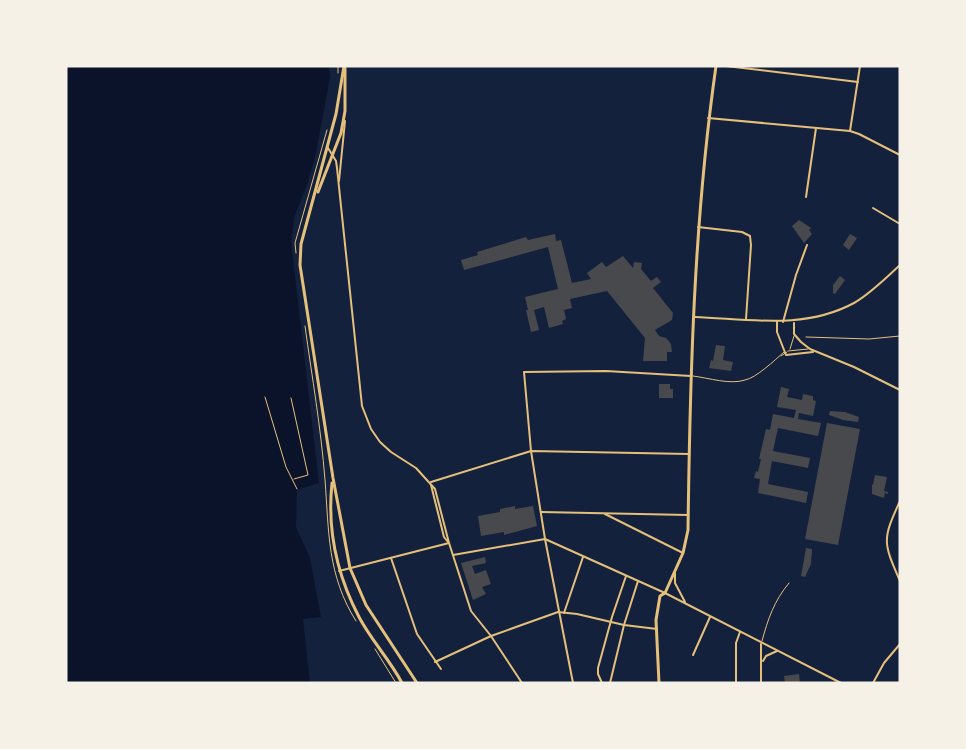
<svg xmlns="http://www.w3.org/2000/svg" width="966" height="749" font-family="'Roboto Serif',serif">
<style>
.water{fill:#0b132b}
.building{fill:#48494c}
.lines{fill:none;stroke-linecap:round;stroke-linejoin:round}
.path{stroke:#e5c07b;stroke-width:1}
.service{stroke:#e5c07b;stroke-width:1}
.minor{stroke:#e5c07b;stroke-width:2}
.tertiary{stroke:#e5c07b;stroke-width:2}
.secondary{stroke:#e5c07b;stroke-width:3}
</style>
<rect width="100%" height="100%" fill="#14213d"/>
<path class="water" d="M66,66H329L330,77L316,153L307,185L295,215L291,241L319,483L297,490L296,527L310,558L321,617L303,619L310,683H66Z"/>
<g class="building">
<path d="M799,220L811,228L809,230L812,234L804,243L792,226Z"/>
<path d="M555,234L556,241L561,240L572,283L591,279L587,273L602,262L606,267L623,256L633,268L634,262L642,263L641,269L651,281L657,277L661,282L653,288L673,313L672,320L655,330L659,336L666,338L671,344L672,352H667V361H643L645,338L607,291L570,299L572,308L564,310L566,319L562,321L563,324L549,328L544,307L534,310L539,330L531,332L526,310H528L525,297L558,289L548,247L464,270L461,260L478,255L477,252L526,237L528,240Z"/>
<path d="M850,234L857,238L849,250L843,245Z"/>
<path d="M840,276L845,280L835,294L833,293V285Z"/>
<path d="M716,345L725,346L723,360L733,362L731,371L709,368L711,360L713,361Z"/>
<path d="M659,384H670V389H673V398H659Z"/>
<path d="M781,387L789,389L787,397L802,400L803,394L813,396V400L816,401L813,416L799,413L798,419L821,423L818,436L778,428L773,451L810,458L808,468L772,461L768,484L808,492L806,503L758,493L760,479L754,478L756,471L758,472L761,459H759L766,429L770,430L773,414L794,418L796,410L777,407Z"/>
<path d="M830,411L845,412L859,417L858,422L843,420L829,415Z"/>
<path d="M827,423L860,429L838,545L805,539Z"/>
<path d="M875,475L887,477L884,491L888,492V494L885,493L884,498L872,494V484L873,485Z"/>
<path d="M515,506V509L533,506L537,526L504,535V532L481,536L478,516L500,512V509Z"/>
<path d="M806,548L812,549L811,564L805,577L801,576Z"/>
<path d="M485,557L486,563L472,566L475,574L486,570L491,584L482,587L486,594L473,600L461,563Z"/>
<path d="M799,674L800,683H785L784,676Z"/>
</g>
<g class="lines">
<g class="path">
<path d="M338,66V73"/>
<path d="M296,253L295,243L327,130"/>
<path d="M305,326C312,377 321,428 325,480C329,531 327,575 356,621"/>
<path d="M806,337L869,339L900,336"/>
<path d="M265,397L286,467L297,489"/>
<path d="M291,398L308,475L294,479"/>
<path d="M375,649L396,683"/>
</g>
<g class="service">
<path d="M790,349L794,336"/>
<path d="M788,351L808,349"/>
<path d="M781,356L787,352"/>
<path d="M693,376C709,378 730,385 745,380C756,378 775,360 784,352"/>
<path d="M762,641C768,619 774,601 789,583"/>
</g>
<g class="minor">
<path d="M726,66L858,82"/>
<path d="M708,118L850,131L859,134L900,155"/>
<path d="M850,131L860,66"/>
<path d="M806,197L816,128"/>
<path d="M873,208L900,224"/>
<path d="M698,227L742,232L750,236L751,245L746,319"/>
<path d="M695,317C749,319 804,330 854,303C870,294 886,278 900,265"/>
<path d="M777,321V332L786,355L813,352"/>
<path d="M783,322L796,275L807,245"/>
<path d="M794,323V334L801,342L810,349L854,367L900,390"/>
<path d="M431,482L531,451L689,454"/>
<path d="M900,501C882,540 883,542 900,581"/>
<path d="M541,512L688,515"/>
<path d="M605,514L683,553"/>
<path d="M391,558L417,634L441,669"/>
<path d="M339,571L449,543"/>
<path d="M564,613L583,557"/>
<path d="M693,655L710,617"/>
<path d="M435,662L491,636L558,612L577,614L624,625L657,629"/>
<path d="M573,683L545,539L531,451L524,372L606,371L691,376"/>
<path d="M602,683L598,674V668L612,617L626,576"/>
<path d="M610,683L624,625L638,581"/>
<path d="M736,683V643L740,632"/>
<path d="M873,683L884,663L900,644"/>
</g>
<g class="tertiary">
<path d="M328,148L336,161L337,168L362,406L371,429L380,442L391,452L416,468L435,489L449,543L471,611L491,636L522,683"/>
<path d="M339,181L345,121"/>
<path d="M431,485L444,537L448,542"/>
<path d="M453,555L545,539L665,593L841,683"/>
<path d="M675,571V583L685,602"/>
<path d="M763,661L766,656L777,651"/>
<path d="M761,683V644"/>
</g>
<g class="secondary">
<path d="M344,66L336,114L301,244L300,265L333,478L350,568L366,605L417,683"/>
<path d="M318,192L341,133L345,111V68"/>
<path d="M332,483C327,530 337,575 359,617C371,640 390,660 402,683"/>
<path d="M659,683L656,620L660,596L665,593L683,553L688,530C690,375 694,220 716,66"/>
</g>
</g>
<rect width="966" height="749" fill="none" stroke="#f6f1e7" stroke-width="135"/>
</svg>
